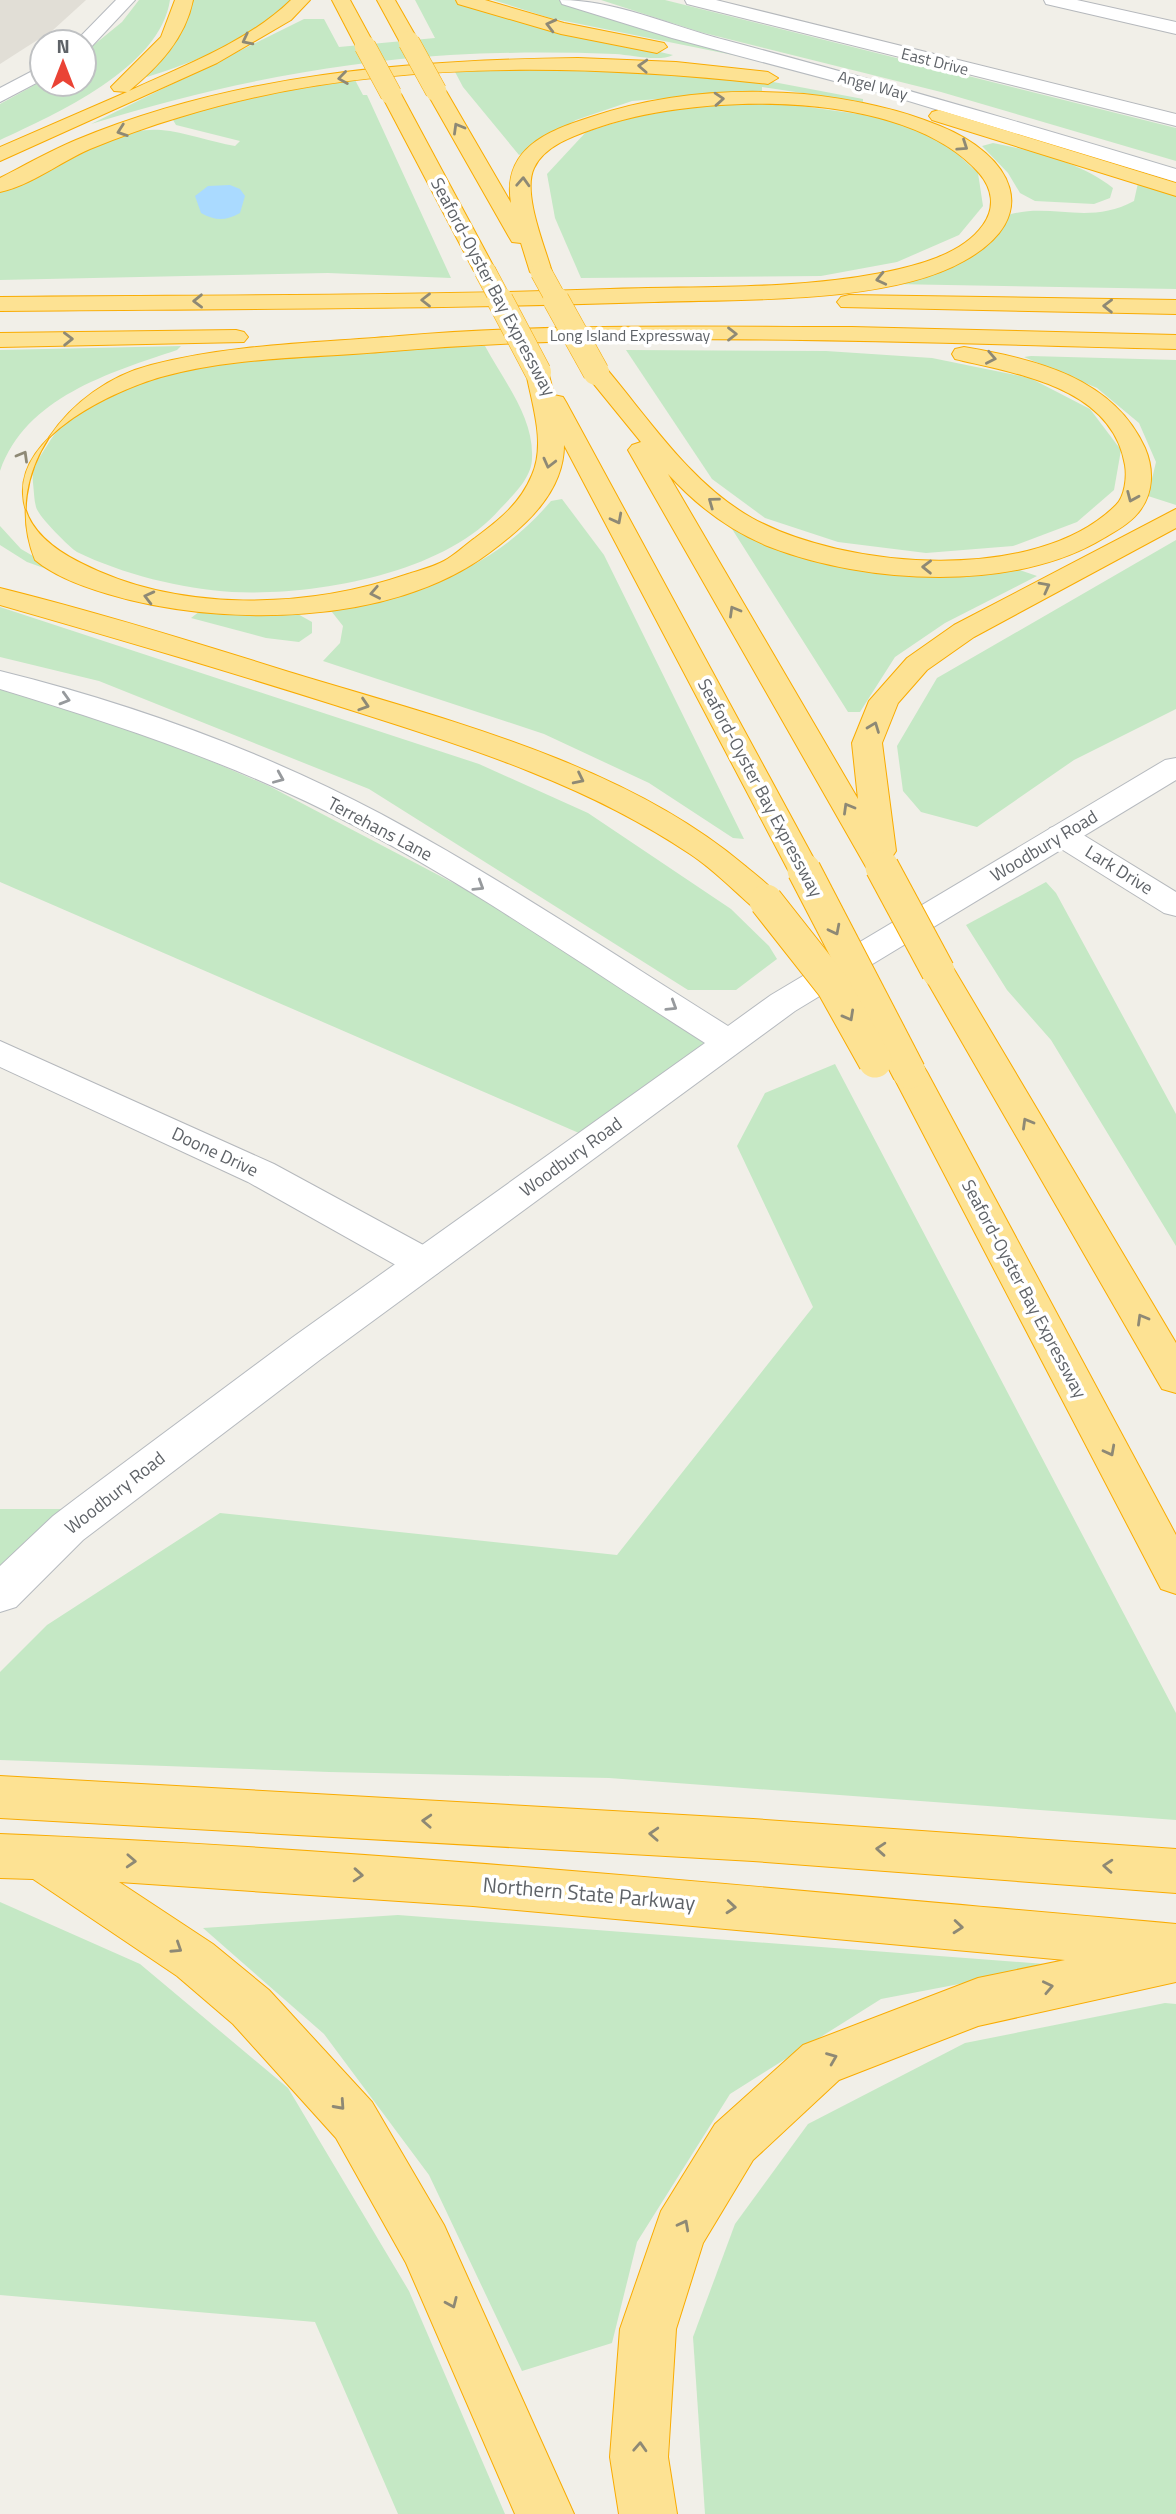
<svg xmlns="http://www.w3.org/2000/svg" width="1176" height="2514" font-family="'Titillium Web',sans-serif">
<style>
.education{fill:#e1ded6}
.green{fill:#c5e8c5}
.water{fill:#aadaff}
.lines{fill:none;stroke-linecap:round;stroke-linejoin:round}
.minor-casing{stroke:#b5b8bc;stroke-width:2}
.secondary-casing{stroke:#b6babf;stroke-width:2}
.motorway-casing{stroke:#f9ab00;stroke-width:2}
.minor{fill:#fff;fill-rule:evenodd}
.secondary{fill:#fff;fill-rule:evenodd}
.motorway{fill:#fde293;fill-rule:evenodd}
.motorway-bridge-far2-casing{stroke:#f9ab00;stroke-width:22;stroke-linecap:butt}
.motorway-bridge-far1-casing{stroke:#f9ab00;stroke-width:27;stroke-linecap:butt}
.motorway-bridge-casing{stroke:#f9ab00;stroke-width:35;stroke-linecap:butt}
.motorway-bridge-far2{stroke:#fde293;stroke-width:21}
.motorway-bridge-far1{stroke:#fde293;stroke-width:26}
.motorway-bridge{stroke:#fde293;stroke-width:33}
.oneway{stroke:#8e8975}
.oneway2{stroke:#979a9d}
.labels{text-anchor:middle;stroke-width:7;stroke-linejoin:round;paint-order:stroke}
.far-street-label{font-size:16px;fill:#5f6368;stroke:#fff}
.street-label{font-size:18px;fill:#5f6368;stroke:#fff}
.near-street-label{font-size:21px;fill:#5f6368;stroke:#fff}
</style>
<rect width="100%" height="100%" fill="#f1efe8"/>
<path class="education" d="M0,0H86L53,30L0,64Z"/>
<g class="green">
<path d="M139,0H170C160,68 56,114 0,140V104L42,81V84H84V53L122,22Z"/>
<path d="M191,0H291C268,35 184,66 143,78C165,57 190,32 191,0Z"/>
<path d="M415,0H457L537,24L673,55C659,62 632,55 615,54C560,52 505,52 450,55C327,63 209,87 91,124L304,19H324L339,47L435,38Z"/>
<path d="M493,0H565L620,20L768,62L550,18Z"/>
<path d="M601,0H665L1176,128V161L941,92L700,32Z"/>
<path d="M597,66L768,81L863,99V102L762,87V91L632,101L576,120L519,155L463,87L454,70Z"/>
<path d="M355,80L363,95H367L451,278L328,273L0,280V193C44,169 109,126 161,130C185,132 211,142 235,146L240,141L176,125L173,120L186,114L280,92Z"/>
<path d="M772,102L880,117L941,139L978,173L983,206L959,235L897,262L821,276L581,278L555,218L547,174L586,132L659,109Z"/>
<path d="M993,143C1033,151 1080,162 1113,188L1110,198L1094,204L1035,201L1020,193L1008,173L982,146Z"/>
<path d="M1138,183L1176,196V289L891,284C937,268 985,261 1008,215C1051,202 1088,226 1134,201Z"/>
<path d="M181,346L177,350C109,373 26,397 0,471V350Z"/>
<path d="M485,346C503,380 534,417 532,458C532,478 513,495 500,509C444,574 315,596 232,592C182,589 122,574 77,552C69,547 38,516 36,507C34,500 34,491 33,483C31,468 40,457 48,444C108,344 379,348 485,346Z"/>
<path d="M626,350L826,351L932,358L1030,378L1090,409L1121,450L1114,490L1077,522L1013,546L926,553L838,542L765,518L712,479Z"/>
<path d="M1031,356L1176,360V505L1148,496L1156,462L1139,423L1097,388L1024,357Z"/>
<path d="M562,499L604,555L744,839L733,838L649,783L544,734L323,661L340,643L343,626L328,607C417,594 491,572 551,501Z"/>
<path d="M727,521L810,556L1011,567L1037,576L945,623L895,657L860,712H848Z"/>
<path d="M0,526L21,549L69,577L27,562L0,545Z"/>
<path d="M1176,540V709L1074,760L977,827L921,812L903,791L897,746L937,678Z"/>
<path d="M0,607L479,764L588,813L731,909L769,946L777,959L736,990H688L369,789L99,681L0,657Z"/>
<path d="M204,608L296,613L312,622V633L299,642L266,638L191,618Z"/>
<path d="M0,685L103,715L269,786L577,948L729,1042L595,1140L0,882Z"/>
<path d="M1046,882L1056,893L1176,1114V1246L1051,1040L1007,990L966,925Z"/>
<path d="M835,1064L1176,1713V1820L609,1778L329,1772L0,1760V1672L47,1625L220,1513L617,1555L813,1307L737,1146L765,1093Z"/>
<path d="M0,1509H93L0,1594Z"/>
<path d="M0,1902L140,1964L288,2088L409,2291L505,2514H398L315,2322L0,2295Z"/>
<path d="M398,1915L1058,1965L881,1999L730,2094L637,2242L612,2343L522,2371L429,2175L324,2034L203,1928Z"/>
<path d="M1165,2003L1176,2004V2514H705L693,2337L735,2224L808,2124L965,2043Z"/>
</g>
<path class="water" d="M230,185L240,189L245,196L240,213C225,221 216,221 201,213L195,196L208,186Z"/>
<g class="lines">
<defs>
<g id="minor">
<path d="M685,0H716L1176,114V126L687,4Z"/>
<path d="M1044,0H1077L1176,22V34L1046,4Z"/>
<path d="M1061,825L1072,828L1176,892V916L1164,913L1050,842L1045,835L1050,828Z"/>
<path d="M0,1041L274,1164L438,1253L443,1263L438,1273L424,1277L410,1273L248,1182L0,1067Z"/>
</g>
<g id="secondary">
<path d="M116,0H135L91,47L84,49V42H75Z"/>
<path d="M560,0C615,0 671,26 725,40C876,80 1026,124 1176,169V182L902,99L672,38L562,4Z"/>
<path d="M42,66V80L0,102V88Z"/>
<path d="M0,671C130,703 262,751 381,814C500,878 613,954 728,1026L771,995L1165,760L1176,758V780L795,1011L321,1359L83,1540L16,1607L0,1612V1566L53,1516L78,1497L293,1337L705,1043C590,970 477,890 357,827C244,767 122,726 0,689Z"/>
</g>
<g id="motorway">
<path d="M175,0H193C185,39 159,66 129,91C183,66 248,42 291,0H310L291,20L217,63L0,161V147L127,92L114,91L111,87L161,37Z"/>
<path d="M332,0H350L375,46L372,50H358Z"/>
<path d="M377,0H395L419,42L416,46H402Z"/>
<path d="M456,0H485L564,23L664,43L667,47L657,53L561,34L458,4Z"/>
<path d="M578,58L676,62L768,72L778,78L768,84C576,63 367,59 180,117C150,126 119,137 90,149C60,162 32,185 0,192V178C25,165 50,151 76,140C235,74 408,60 578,58Z"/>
<path d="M436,85L446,91L511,203C502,149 547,131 591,117C660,94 732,88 804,94C850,99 897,108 940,126C1012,155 1045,216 964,261C889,304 741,299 654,302C436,309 218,309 0,311V297C203,295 407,296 610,289C699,286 793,290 881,273C915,266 962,255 983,225C996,207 992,188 979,173C904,88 702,93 602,126C579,134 545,144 534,168C522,193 545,247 552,272L541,279L530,272L521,243L512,242L509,237L426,91Z"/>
<path d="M391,88L401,94L496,271L493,276L485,278L474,271L381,94Z"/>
<path d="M939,110L1176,183V196L932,120L929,116L932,112Z"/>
<path d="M849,295L1176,300V314L841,307L837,302L841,297Z"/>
<path d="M852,327L1176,335V349C911,343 644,329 380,352C308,358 231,357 161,377C113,391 20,434 23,494C24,528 53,549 81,563C178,613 307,609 408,574C420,570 433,567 444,561C455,555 465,545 475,538C499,520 520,504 532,475C546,443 532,405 526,372L529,367H547L554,395L563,397L566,402L820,870L815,877L804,880L793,877L788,870L564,445C564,493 524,527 489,553C392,626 220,628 108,594C84,587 54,576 35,560C0,472 69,386 151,365C231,344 317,343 399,336C550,323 701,327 852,327Z"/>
<path d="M236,330L244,332L248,337L244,342L0,347V333Z"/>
<path d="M964,347C1034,359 1113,377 1145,448C1154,469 1154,494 1138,513C1130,523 1116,531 1104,538C1014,593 866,584 770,547C730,531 696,505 668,474L858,799L852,743L869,701L907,658L954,625L1176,509V528L974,637L927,670L898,703L882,743L896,851L892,857L898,867L893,874L882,877L871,874L866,867L628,450L632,445L641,442L584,372L587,367H605C649,419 691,484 752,518C844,569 1036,585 1116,505C1125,496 1127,477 1125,465C1112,387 1017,374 955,359L952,354L955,349Z"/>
<path d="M0,588C97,612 194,642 289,672C440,718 622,762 744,865C757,876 773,887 782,901L778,908L766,911L754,908C733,890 713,869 690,854C582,781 457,744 335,705C224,670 112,637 0,605Z"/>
<path d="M938,960L950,963L955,971L1176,1343V1393L1162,1389L921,971L926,963Z"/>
<path d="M909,1060L922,1064L927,1072L1176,1535V1594L1161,1589L891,1072L896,1064Z"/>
<path d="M0,1776L753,1819L1176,1849V1893L753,1861L0,1818Z"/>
<path d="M0,1834C393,1850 784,1890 1176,1924V1982L978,2026L839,2080L753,2160L703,2243L676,2329L668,2457L677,2514H619L610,2457L620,2329L661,2211L715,2124L803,2045L978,1978L1065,1960L473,1906L119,1882L213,1944L269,1990L372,2102L444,2225L574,2514H515L406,2263L336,2138L233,2024L177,1976L33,1879L0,1878Z"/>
</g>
</defs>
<use href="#minor" class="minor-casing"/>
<use href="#secondary" class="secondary-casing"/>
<use href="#motorway" class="motorway-casing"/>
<use href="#minor" class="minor"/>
<use href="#secondary" class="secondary"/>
<use href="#motorway" class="motorway"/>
<defs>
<g id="motorway-bridge-far2">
<path d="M409,42L436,91"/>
<path d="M365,46L391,94"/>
<path d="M485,271L501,301"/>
<path d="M541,272L557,301"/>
</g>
<g id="motorway-bridge-far1">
<path d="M500,300L538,372"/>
<path d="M556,300L596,372"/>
</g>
<g id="motorway-bridge">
<path d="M882,867L938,971"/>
<path d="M804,870L909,1072"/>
<path d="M766,901L833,986L875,1061"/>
</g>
</defs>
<use href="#motorway-bridge-far2" class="motorway-bridge-far2-casing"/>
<use href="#motorway-bridge-far1" class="motorway-bridge-far1-casing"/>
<use href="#motorway-bridge" class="motorway-bridge-casing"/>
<use href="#motorway-bridge-far2" class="motorway-bridge-far2"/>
<use href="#motorway-bridge-far1" class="motorway-bridge-far1"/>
<use href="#motorway-bridge" class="motorway-bridge"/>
</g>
<defs><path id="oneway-chevron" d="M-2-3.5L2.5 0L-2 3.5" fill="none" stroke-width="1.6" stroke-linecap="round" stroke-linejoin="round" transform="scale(1.75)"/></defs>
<g class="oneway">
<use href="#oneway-chevron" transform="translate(551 25) rotate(-166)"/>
<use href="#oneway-chevron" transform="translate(247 40) rotate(153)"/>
<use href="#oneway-chevron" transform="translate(643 66) rotate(-177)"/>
<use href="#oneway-chevron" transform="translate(343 78) rotate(172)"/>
<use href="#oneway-chevron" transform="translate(719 99) rotate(-4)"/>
<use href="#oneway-chevron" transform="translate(458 128) rotate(-120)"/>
<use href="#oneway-chevron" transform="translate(122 131) rotate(161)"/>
<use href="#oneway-chevron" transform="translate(963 146) rotate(34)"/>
<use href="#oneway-chevron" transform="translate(523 182) rotate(-87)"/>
<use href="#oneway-chevron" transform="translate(881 279) rotate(167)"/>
<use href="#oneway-chevron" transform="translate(426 300) rotate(180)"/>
<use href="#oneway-chevron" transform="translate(198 301) rotate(179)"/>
<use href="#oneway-chevron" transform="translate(1108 306) rotate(-179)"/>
<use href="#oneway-chevron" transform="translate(732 334)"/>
<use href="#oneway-chevron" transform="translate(68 339) rotate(-1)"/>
<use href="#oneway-chevron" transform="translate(991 358) rotate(11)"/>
<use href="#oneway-chevron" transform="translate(23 456) rotate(-60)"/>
<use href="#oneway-chevron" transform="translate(549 463) rotate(104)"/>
<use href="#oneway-chevron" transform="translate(1132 497) rotate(113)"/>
<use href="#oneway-chevron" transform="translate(713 502) rotate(-144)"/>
<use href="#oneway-chevron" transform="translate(617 519) rotate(62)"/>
<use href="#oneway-chevron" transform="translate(927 567) rotate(-179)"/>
<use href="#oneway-chevron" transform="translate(1045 587) rotate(-28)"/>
<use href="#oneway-chevron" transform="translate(375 593) rotate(169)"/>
<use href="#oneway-chevron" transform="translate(149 597) rotate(-166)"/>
<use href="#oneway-chevron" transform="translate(734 611) rotate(-120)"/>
<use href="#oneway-chevron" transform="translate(364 705) rotate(18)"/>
<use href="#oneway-chevron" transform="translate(874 727) rotate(-69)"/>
<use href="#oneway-chevron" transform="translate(579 779) rotate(26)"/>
<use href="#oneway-chevron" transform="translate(848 808) rotate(-120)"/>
<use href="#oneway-chevron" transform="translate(835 930) rotate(63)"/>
<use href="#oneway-chevron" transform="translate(849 1016) rotate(61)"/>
<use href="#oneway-chevron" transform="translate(1027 1123) rotate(-120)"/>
<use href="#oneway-chevron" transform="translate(1142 1319) rotate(-120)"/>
<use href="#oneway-chevron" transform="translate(1110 1451) rotate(62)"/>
<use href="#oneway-chevron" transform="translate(427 1821) rotate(-177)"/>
<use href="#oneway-chevron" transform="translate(654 1834) rotate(-177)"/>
<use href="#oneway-chevron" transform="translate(881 1849) rotate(-176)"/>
<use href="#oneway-chevron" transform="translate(131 1861) rotate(3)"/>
<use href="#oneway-chevron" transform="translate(1108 1866) rotate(-176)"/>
<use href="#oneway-chevron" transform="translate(358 1875) rotate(4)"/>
<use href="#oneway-chevron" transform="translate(731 1907) rotate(5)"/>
<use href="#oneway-chevron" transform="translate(958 1927) rotate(5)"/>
<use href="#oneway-chevron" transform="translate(177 1948) rotate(33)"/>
<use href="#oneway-chevron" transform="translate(1048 1987) rotate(-12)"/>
<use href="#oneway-chevron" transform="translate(832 2058) rotate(-22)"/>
<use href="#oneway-chevron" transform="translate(340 2105) rotate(48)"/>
<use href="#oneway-chevron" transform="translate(684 2225) rotate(-62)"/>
<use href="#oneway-chevron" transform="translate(452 2303) rotate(66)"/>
<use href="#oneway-chevron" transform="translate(640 2447) rotate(-87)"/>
</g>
<g class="oneway2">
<use href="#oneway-chevron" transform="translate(65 699) rotate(16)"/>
<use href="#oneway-chevron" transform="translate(279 778) rotate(23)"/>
<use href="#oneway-chevron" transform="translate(479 886) rotate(32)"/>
<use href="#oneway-chevron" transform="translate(672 1006) rotate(32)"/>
</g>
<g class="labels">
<g class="far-street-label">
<text transform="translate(935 61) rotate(14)" y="6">East Drive</text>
<text transform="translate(873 85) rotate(15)" y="6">Angel Way</text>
<text x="630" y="341">Long Island Expressway</text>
</g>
<g class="street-label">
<text transform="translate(493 287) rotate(62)" y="6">Seaford-Oyster Bay Expressway</text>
<text transform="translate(760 788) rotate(62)" y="6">Seaford-Oyster Bay Expressway</text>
<text transform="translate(380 829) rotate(28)" y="6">Terrehans Lane</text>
<text transform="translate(1044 846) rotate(-31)" y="6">Woodbury Road</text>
<text transform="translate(1119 870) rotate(32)" y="6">Lark Drive</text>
<text transform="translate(215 1152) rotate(25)" y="6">Doone Drive</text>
<text transform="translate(571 1157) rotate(-36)" y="6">Woodbury Road</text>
<text transform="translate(1024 1289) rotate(62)" y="6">Seaford-Oyster Bay Expressway</text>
<text transform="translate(115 1493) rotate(-38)" y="6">Woodbury Road</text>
</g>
<g class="near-street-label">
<text transform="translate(589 1894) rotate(5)" y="7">Northern State Parkway</text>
</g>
</g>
<g transform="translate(63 63)"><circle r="33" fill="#ffffff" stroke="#bfc1c3" stroke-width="2"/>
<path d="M0-5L12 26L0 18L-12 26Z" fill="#ea4335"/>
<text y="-10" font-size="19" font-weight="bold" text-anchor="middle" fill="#5f6368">N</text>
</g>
</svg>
